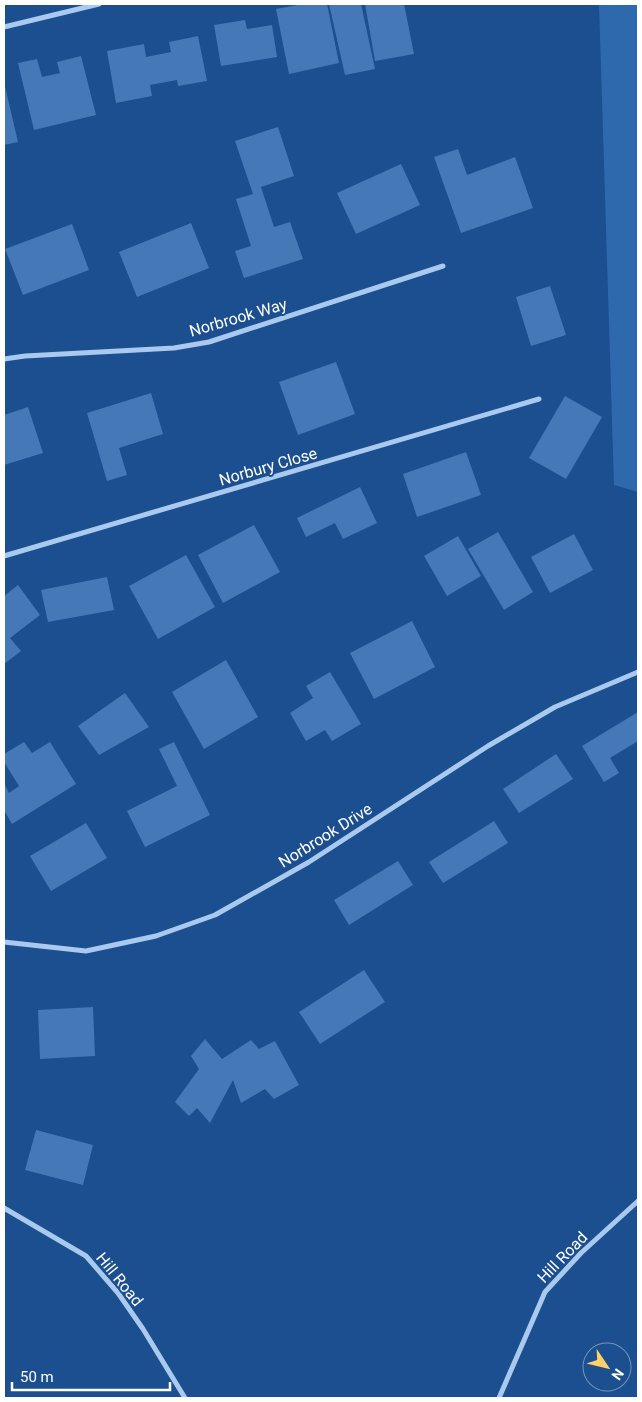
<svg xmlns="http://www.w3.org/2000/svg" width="642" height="1402" font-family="Roboto,sans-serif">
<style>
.green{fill:#2e69ad}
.building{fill:#4478b7}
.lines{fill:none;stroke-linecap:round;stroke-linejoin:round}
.street{stroke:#a9c9ee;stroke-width:5}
.labels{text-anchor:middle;stroke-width:4;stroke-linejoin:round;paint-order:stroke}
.street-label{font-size:16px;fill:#fff;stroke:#1b4f8f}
</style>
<rect width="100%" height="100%" fill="#1b4f8f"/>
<path class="green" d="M599,4H638V492L614,485Z"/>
<g class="building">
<path d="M303,4H327L339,63L289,74L276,9Z"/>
<path d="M329,4H361L375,69L345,75Z"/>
<path d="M365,4H404L414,54L375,61Z"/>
<path d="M245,20L247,29L272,25L277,57L221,66L214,25Z"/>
<path d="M198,36L207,81L178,86L177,80L150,85L152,96L116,103L107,51L144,44L146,57L171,52L169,42Z"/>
<path d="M81,56L96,115L34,130L18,63L37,59L42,77L60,73L57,62Z"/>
<path d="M4,82L18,142L4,145Z"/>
<path d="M278,127L294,176L261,187L274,227L290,222L303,259L244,278L235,251L251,246L236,199L253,194L235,141Z"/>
<path d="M458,149L467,175L515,157L533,208L461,233L434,157Z"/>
<path d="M401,164L420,205L356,234L337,193Z"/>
<path d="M191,223L209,268L137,297L119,252Z"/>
<path d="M72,224L89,270L23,295L5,249Z"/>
<path d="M550,286L566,335L531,346L516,297Z"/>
<path d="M336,362L355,414L298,435L279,382Z"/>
<path d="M151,393L163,434L119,448L127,475L107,481L87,413Z"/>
<path d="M565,396L602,417L566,479L529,458Z"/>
<path d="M28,407L43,453L4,465V415Z"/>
<path d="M466,452L481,495L417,517L403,474Z"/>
<path d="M360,487L377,523L343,539L335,523L306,537L297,518Z"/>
<path d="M254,525L280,572L223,603L198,555Z"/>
<path d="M498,532L533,592L504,610L468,549Z"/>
<path d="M574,534L593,570L550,593L531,557Z"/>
<path d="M458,536L481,576L447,596L424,556Z"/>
<path d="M186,555L215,607L158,639L129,586Z"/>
<path d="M107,577L114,610L48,622L41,590Z"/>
<path d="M18,585L40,615L10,638L21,651L4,664V596Z"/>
<path d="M412,621L435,667L374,699L350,653Z"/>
<path d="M226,660L258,717L204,749L172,692Z"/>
<path d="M330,672L361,724L332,741L325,730L306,741L290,713L313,698L306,686Z"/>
<path d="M125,693L149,727L99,755L78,726Z"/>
<path d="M638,712V741L610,758L619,773L604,782L582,746Z"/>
<path d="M24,742L32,753L50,742L76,784L12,824L4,810V783L9,793L19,786L4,762V754Z"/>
<path d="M174,742L210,815L145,847L127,811L177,786L159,749Z"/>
<path d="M556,754L573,779L519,813L503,789Z"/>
<path d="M494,821L508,843L443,883L429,862Z"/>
<path d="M86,823L107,858L51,891L30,856Z"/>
<path d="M398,861L413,885L349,925L334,900Z"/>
<path d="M364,970L385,1002L320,1044L299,1012Z"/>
<path d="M93,1007L95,1056L40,1059L38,1010Z"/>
<path d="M205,1039L222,1059L251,1040L259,1049L275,1041L299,1085L274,1099L265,1089L241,1103L233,1080L210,1123L197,1108L189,1116L175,1102L199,1069L191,1056Z"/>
<path d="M36,1130L93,1145L83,1185L25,1170Z"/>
</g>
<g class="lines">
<g class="street">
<path d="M4,27L99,4"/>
<path d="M4,359L25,356L174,348L209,342L443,266"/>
<path d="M4,556L539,399"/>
<path d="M4,942L86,951L156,936L215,915L309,862L488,746L555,707L638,672"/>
<path d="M4,1208L86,1256L118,1293L143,1329L185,1398"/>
<path d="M499,1398L545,1292L581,1253L638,1201"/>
</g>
</g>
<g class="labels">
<g class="street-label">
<text transform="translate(238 317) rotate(-16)" y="6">Norbrook Way</text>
<text transform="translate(268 466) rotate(-16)" y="6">Norbury Close</text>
<text transform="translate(325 835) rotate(-32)" y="6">Norbrook Drive</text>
<text transform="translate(562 1257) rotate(-46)" y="6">Hill Road</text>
<text transform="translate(120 1279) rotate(51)" y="6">Hill Road</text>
</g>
</g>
<rect width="642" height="1402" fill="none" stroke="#ffffff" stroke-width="10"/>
<g transform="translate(607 1367) rotate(125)"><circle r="24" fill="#1b4f8f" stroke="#7695bc"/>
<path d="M0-4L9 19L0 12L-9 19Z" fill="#ffd166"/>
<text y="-8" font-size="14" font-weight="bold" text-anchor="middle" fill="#ffffff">N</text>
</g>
<path d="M12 1382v8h158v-8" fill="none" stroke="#ffffff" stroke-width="2.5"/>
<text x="20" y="1382" font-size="15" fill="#ffffff" stroke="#1b4f8f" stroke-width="4" paint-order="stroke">50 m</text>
</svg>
